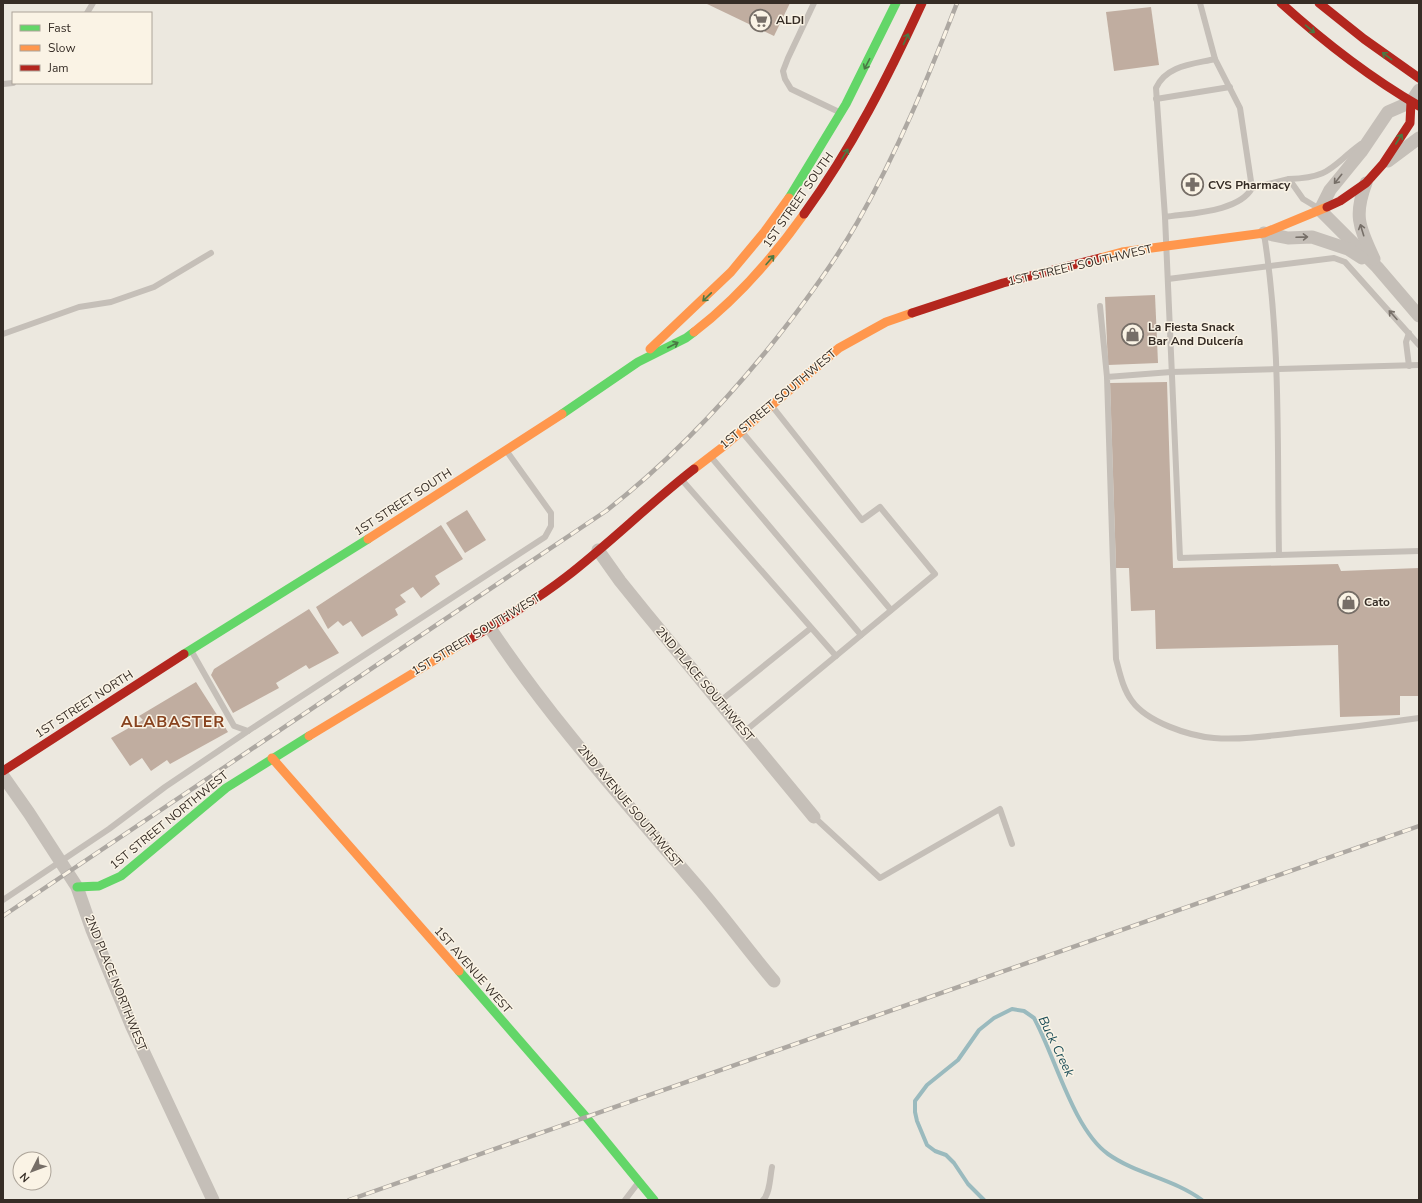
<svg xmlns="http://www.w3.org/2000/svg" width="1422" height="1203" font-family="'Nunito Sans',sans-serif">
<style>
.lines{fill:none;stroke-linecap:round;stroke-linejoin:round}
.stream{stroke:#9ababe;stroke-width:4}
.building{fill:#c0ada0}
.lane{stroke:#c5bfb8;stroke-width:6}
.street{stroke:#c5bfb8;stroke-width:13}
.fast{stroke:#63d668;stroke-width:9}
.slow{stroke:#ff974d;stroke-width:9}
.jam{stroke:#b3261e;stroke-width:9}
.rail-casing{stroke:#ada8a2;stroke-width:4.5}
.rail{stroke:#faf3e5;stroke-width:3;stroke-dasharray:9;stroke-linecap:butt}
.oneway{stroke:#4a7944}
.oneway2{stroke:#766f68}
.labels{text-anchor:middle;stroke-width:3;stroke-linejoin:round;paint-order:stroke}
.poi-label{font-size:12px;font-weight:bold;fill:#362d26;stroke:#faf3e5;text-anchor:start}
.street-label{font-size:12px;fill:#362d26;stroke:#faf3e5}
.water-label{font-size:13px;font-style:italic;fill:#1b4d58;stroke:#faf3e5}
.district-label{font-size:16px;font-weight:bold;letter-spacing:1px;fill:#87421e;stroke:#faf3e5}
</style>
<rect width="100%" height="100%" fill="#ece8df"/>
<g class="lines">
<path class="stream" d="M984,1200L968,1184L954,1163L946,1155L935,1151L927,1145L917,1121L915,1112V1101L927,1085L958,1060L979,1030L994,1018L1012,1009L1024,1011L1034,1018C1055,1056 1073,1129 1108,1154C1136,1174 1174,1179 1202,1200"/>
</g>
<g class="building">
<path d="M705,3H790L774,36Z"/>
<path d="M1151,7L1159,65L1114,71L1106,12Z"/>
<path d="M1155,295L1158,363L1108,365L1105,297Z"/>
<path d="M1167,382L1173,568L1338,564L1341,571L1419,568V696H1400V715L1340,717L1338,645L1156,649L1155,610L1131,611L1129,568H1116L1110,383Z"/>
<path d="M467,510L486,540L465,553L446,523Z"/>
<path d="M441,525L463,559L435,576L440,584L421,598L413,587L400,595L406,602L395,609L398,615L362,637L351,621L343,626L338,621L328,629L316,607Z"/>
<path d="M309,609L339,653L309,669L306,665L276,683L279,688L233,713L211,675L214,669Z"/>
<path d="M196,682L228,732L170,764L167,760L151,771L142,758L130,766L111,738L143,720L139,716Z"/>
</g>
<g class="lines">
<g class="lane">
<path d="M814,3L788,58L783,71L785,79L791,89L839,112"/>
<path d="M87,13L93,3"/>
<path d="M1215,59C1194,64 1166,65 1156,88L1165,217L1180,558L1419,551"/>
<path d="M3,84L13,83"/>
<path d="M1156,99L1230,87"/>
<path d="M1252,188L1289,179"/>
<path d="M1318,208L1303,199L1289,179C1331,178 1331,166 1361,144"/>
<path d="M1165,217C1190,213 1239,212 1252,188L1240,108L1215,59L1200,3"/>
<path d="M1264,234C1281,340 1277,448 1279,555"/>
<path d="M1168,279L1334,258L1345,262L1419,345"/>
<path d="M1100,306L1107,377"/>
<path d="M3,334L79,307L111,302L154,287L211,253"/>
<path d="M1419,365L1171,372L1107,377L1116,659C1120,674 1123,689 1132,701C1147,722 1189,736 1214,738C1240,740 1269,736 1295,733C1337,729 1378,724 1419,718"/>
<path d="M1409,366L1406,342L1409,333"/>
<path d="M742,432L891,610"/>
<path d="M711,457L861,635"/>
<path d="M682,480L836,656"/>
<path d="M192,652L234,726L248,731L545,537L551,526V513L508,453"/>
<path d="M719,702L811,628"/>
<path d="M744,732L935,574L880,507L862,520L772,406"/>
<path d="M814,817L880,878L1000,809L1012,844"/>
<path d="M3,900L109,829L165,787L248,731"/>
<path d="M625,1200L638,1183"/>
<path d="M763,1200C770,1194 770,1177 772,1167"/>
</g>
<g class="street">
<path d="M1419,90L1411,102L1388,112L1361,152L1330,190L1320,210L1377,267L1419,316"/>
<path d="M1388,161L1419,138"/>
<path d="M1366,183C1353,217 1360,228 1374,259"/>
<path d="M1264,233L1288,238L1312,237L1348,249L1362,258"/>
<path d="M598,550L620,581L645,612L814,817"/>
<path d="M490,628C550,718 622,798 692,880C721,913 746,948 774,981"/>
<path d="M3,776L29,813L77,887L92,930L132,1027L213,1200"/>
</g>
<g class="fast">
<path d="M789,198L846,104L896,3"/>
<path d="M562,414L638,362L686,338L694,332"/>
<path d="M184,654L368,539"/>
<path d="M77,887L99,886L121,876L226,788L309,736"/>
<path d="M459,971L586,1117L654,1200"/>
</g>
<g class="slow">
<path d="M1100,258L1122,252L1264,233L1327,207"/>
<path d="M694,332C738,298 772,259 804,214"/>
<path d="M650,349L731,272L765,231L789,198"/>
<path d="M694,469L724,446L839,348L886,322L912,313"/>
<path d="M368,539L562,414"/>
<path d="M309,736L468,640"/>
<path d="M272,758L459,971"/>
</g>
<g class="jam">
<path d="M1281,3C1324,42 1369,77 1419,106"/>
<path d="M1319,3L1364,39L1419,78"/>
<path d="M1327,207L1340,201L1366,183L1383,164L1410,123L1411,102"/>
<path d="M804,214C852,148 888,77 922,3"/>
<path d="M912,313L1003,283L1100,258"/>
<path d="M468,640C502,620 535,601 566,577C610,543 649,504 694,469"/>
<path d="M3,771L184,654"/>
</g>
<defs>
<g id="rail">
<path d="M3,916L606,511C666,464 720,408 768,349C800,309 831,268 857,223C897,153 928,78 957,3"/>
<path d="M349,1200L1419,826"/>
</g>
</defs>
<use href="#rail" class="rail-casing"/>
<use href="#rail" class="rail"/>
</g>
<defs><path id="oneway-shaft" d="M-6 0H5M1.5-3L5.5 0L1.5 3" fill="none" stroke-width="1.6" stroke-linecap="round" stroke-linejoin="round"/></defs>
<g class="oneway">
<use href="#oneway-shaft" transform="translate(1310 29) rotate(40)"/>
<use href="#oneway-shaft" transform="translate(906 39) rotate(-65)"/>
<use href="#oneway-shaft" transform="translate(1387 56) rotate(-143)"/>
<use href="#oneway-shaft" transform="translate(867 64) rotate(117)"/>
<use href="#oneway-shaft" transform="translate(1399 139) rotate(-57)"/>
<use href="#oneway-shaft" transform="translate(845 154) rotate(-59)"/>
<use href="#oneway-shaft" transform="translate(770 260) rotate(-49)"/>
<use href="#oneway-shaft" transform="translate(707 297) rotate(136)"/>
<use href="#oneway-shaft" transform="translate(673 345) rotate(-27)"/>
</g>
<g class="oneway2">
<use href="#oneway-shaft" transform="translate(1338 179) rotate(129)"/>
<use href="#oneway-shaft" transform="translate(1362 230) rotate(-107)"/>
<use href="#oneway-shaft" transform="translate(1302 237) rotate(-2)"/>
<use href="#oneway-shaft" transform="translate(1393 315) rotate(-132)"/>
</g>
<defs>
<symbol id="supermarket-ring" viewBox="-11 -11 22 22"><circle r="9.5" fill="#faf3e5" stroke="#766e67" stroke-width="1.5"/><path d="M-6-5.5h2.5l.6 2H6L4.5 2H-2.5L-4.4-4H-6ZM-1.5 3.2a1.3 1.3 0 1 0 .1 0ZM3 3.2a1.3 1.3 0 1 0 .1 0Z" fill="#766e67"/></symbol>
<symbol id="pharmacy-ring" viewBox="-11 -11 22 22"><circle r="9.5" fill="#faf3e5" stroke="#766e67" stroke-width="1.5"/><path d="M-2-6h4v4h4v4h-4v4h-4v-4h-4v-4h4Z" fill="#766e67"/></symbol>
<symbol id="shop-ring" viewBox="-11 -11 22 22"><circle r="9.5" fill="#faf3e5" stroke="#766e67" stroke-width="1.5"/><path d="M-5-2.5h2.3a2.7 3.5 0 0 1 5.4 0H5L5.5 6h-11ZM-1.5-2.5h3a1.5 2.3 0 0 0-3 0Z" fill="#766e67"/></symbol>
</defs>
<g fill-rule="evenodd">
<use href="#supermarket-ring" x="748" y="8" width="25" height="25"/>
<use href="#pharmacy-ring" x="1180" y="172" width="25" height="25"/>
<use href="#shop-ring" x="1120" y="322" width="25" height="25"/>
<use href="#shop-ring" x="1336" y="590" width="25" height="25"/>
</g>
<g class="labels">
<g class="poi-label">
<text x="776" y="24">ALDI</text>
<text x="1208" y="189">CVS Pharmacy</text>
<text x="1148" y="331">La Fiesta Snack<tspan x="1148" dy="14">Bar And Dulcería</tspan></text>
<text x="1364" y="606">Cato</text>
</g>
<g class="street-label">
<text transform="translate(798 200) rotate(-55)" y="4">1ST STREET SOUTH</text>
<text transform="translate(1080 265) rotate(-13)" y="4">1ST STREET SOUTHWEST</text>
<text transform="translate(778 399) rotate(-40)" y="4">1ST STREET SOUTHWEST</text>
<text transform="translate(403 502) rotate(-33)" y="4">1ST STREET SOUTH</text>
<text transform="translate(476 634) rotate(-31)" y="4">1ST STREET SOUTHWEST</text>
<text transform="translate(705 684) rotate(50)" y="4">2ND PLACE SOUTHWEST</text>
<text transform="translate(84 704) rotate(-33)" y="4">1ST STREET NORTH</text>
<text transform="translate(630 806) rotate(50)" y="4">2ND AVENUE SOUTHWEST</text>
<text transform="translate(169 820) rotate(-39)" y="4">1ST STREET NORTHWEST</text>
<text transform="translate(473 970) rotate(49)" y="4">1ST AVENUE WEST</text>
<text transform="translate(116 983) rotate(68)" y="4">2ND PLACE NORTHWEST</text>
</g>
<g class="water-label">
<text transform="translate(1057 1046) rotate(64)" y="5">Buck Creek</text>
</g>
<g class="district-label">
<text x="173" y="727">ALABASTER</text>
</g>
</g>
<rect width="1422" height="1203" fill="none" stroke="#362d26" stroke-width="8"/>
<rect x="12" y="12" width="140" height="72" fill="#faf3e5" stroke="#aca499"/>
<rect x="20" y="25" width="20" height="6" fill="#63d668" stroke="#aca499"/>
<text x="48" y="32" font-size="12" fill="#362d26">Fast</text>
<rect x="20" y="45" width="20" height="6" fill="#ff974d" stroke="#aca499"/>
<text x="48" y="52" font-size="12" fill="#362d26">Slow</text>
<rect x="20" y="65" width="20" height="6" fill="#b3261e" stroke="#aca499"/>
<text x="48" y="72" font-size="12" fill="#362d26">Jam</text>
<g transform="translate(32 1171) rotate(228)"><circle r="19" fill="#faf3e5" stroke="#aca499"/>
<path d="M0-3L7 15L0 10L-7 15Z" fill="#766e67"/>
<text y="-6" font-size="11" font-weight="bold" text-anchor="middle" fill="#362d26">N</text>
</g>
</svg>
